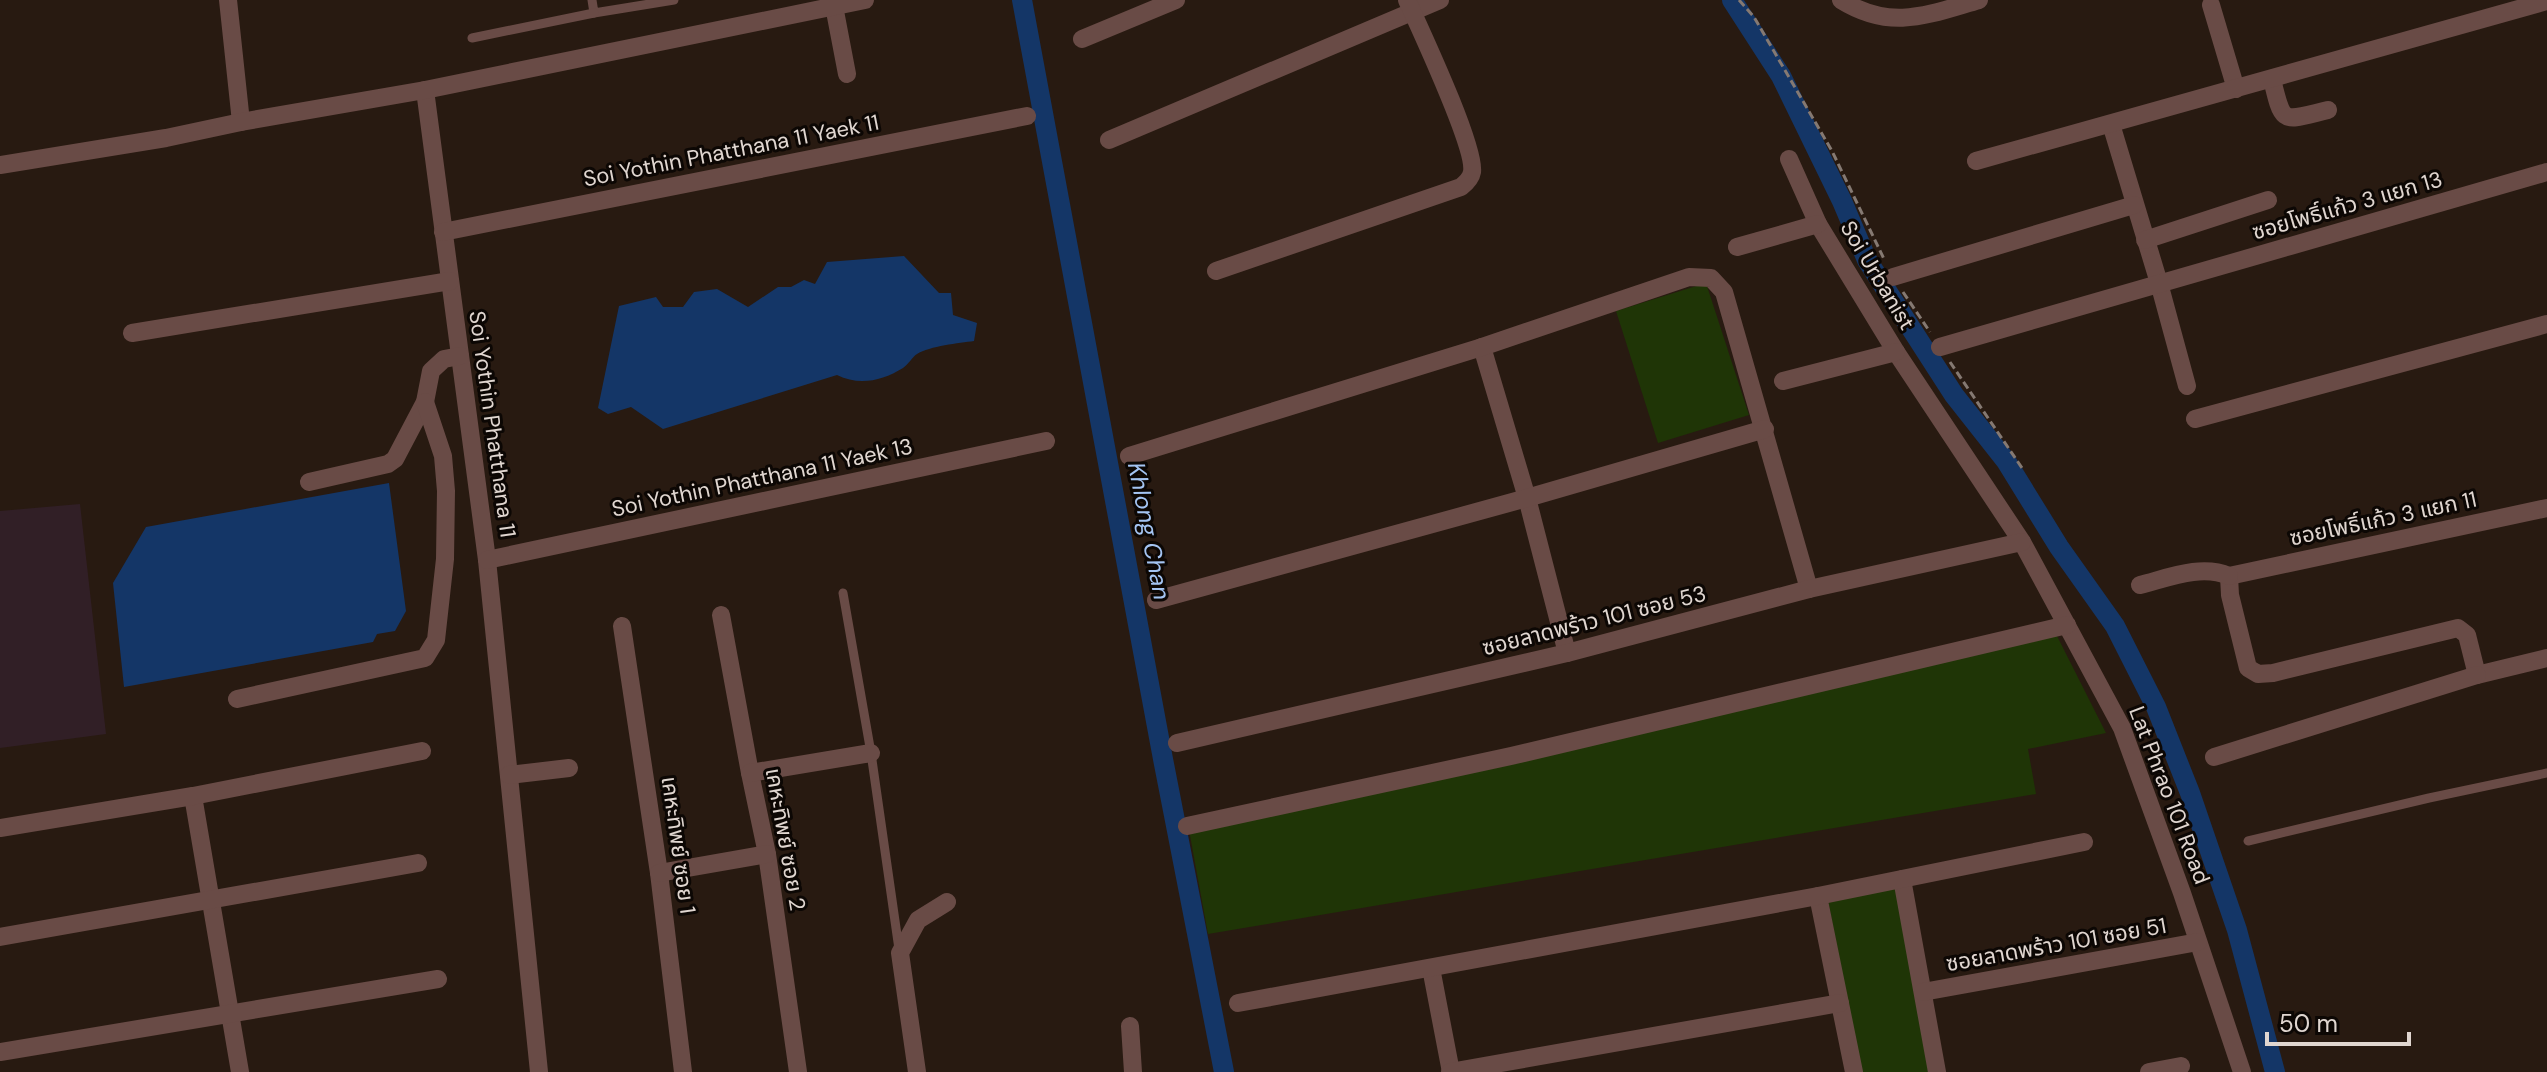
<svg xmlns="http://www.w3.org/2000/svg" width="2547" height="1072" font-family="'DM Sans','Noto Sans Thai',sans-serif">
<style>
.commercial{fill:#311f26}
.green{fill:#1f3506}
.water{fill:#143667}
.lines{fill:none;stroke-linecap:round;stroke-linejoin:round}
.canal{stroke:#143667;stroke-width:20}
.path{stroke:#857972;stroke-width:3;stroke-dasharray:8 4;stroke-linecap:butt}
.lane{stroke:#694b46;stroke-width:9}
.street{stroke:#694b46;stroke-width:18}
.labels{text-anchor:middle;stroke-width:6;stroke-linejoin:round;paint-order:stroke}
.street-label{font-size:22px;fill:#e0d6d0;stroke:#0c0704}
.water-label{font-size:24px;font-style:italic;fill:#a4c4f2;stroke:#0c0704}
</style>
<rect width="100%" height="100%" fill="#281a11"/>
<path class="commercial" d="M80,504L106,734L0,748V511Z"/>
<g class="green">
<path d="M1706,283L1749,415L1658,443L1616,311Z"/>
<path d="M2055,632L2106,733L2028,749L2036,794L1208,934L1189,830Z"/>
<path d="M1896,887L1931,1072H1861L1828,900Z"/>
</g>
<g class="water">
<path d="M904,256L939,293H951L953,315L977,323L974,341C959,343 930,346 917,354C912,357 909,364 903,368C882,381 859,386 837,375L663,429L631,407L608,414L598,408L619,306L656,297L663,307H683L694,292L717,289L748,307L778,287H791L804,280L815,284L827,262Z"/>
<path d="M389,483L406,611L395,631L377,634L373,642L124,687L113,583L146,527Z"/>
</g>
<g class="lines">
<g class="canal">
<path d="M1022,0L1163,759L1224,1072"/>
<path d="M1732,0L1781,76L1842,201L1867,260L1954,395L2006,461L2059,547L2115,626L2156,707L2190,793L2237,930L2275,1072"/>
</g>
<g class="path">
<path d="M1739,0L1754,17L1832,151L1885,261"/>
<path d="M1903,292L1930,332"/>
<path d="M1950,362L2022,468"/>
</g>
<g class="lane">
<path d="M592,0L594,13L674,0"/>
<path d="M472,38L594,13"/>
<path d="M843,593L871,753L899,949"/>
<path d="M2248,841L2429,798L2547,773"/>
</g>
<g class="street">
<path d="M228,0L241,122"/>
<path d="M1841,0C1891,31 1927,15 1979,0"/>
<path d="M2211,5L2236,89"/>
<path d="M834,6L847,74"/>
<path d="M1082,39L1176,0"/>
<path d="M2272,79C2283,126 2282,121 2328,110"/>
<path d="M425,90L487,560L539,1072"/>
<path d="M2111,124L2159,283L2187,386"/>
<path d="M1109,140L1440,0"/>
<path d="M1789,159L1818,224L1896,352L2022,542L2122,728L2182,893L2242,1072"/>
<path d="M1976,161L2547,1"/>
<path d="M0,165L166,138L241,122L425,90L865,0"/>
<path d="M443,232L1027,116"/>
<path d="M2145,240L2268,200"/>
<path d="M1737,247L1818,224"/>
<path d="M1216,271L1461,187C1466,183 1471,178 1472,172C1476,148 1420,29 1407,0"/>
<path d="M1893,277L2134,205"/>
<path d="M132,333L450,281"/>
<path d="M1482,347L1527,498L1567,653"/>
<path d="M1940,347L2547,172"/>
<path d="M1783,381L1896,352"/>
<path d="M2195,419L2547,324"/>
<path d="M1129,456L1482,347L1689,277L1711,278L1724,292L1809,589"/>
<path d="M309,482L388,464L395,459L425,402L431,371L444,359L460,356"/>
<path d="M487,560L1046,441"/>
<path d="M2229,576L2230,595L2248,668L2258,674L2273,673L2458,628L2467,635L2477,675L2547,658"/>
<path d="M2229,576L2547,508"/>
<path d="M2140,585C2168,578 2201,564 2229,576"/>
<path d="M1156,600L1527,498L1765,429"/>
<path d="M721,615L750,773L767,854L798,1072"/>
<path d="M622,626L659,873L683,1072"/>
<path d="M237,699L425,658L436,640L445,559L446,491L443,456L425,402"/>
<path d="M1177,743L1567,653L1809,589L2022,542"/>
<path d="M2214,757L2477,675"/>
<path d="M750,773L871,753"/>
<path d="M509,775L569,768"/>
<path d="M193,796L240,1072"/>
<path d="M1187,826L1511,756L2067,625"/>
<path d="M0,828L193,796L422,751"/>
<path d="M659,873L767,854"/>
<path d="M1902,879L1937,1072"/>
<path d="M1818,896L1854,1072"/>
<path d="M0,937L418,863"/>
<path d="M1431,968L1451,1072"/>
<path d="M1923,992L2198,942"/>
<path d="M1238,1003L1818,896L2084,842"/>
<path d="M1130,1026L1133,1072"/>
<path d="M0,1052L438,979"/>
<path d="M917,1072L900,953L918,920L947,902"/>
<path d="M1450,1072L1840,1003"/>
<path d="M2149,1072L2181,1066"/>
</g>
</g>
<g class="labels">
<g class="street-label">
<text transform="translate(731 150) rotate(-11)" y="8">Soi Yothin Phatthana 11 Yaek 11</text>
<text transform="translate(2347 205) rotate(-16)" y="8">ซอยโพธิ์แก้ว 3 แยก 13</text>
<text transform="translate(1878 275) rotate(59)" y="8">Soi Urbanist</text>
<text transform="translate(493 424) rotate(82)" y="8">Soi Yothin Phatthana 11</text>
<text transform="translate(762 477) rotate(-12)" y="8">Soi Yothin Phatthana 11 Yaek 13</text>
<text transform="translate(2383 518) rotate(-12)" y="8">ซอยโพธิ์แก้ว 3 แยก 11</text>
<text transform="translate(1594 620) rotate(-14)" y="8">ซอยลาดพร้าว 101 ซอย 53</text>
<text transform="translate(2170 795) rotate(69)" y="8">Lat Phrao 101 Road</text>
<text transform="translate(786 839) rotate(80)" y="8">เคหะทิพย์ ซอย 2</text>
<text transform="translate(679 845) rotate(82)" y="8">เคหะทิพย์ ซอย 1</text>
<text transform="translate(2056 944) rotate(-10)" y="8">ซอยลาดพร้าว 101 ซอย 51</text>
</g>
<g class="water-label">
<text transform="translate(1149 531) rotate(79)" y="8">Khlong Chan</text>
</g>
</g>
<path d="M2267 1032v12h142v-12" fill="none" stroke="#e0d6d0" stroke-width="4"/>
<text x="2279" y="1032" font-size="24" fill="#e0d6d0" stroke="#0c0704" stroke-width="6" paint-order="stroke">50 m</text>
</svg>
